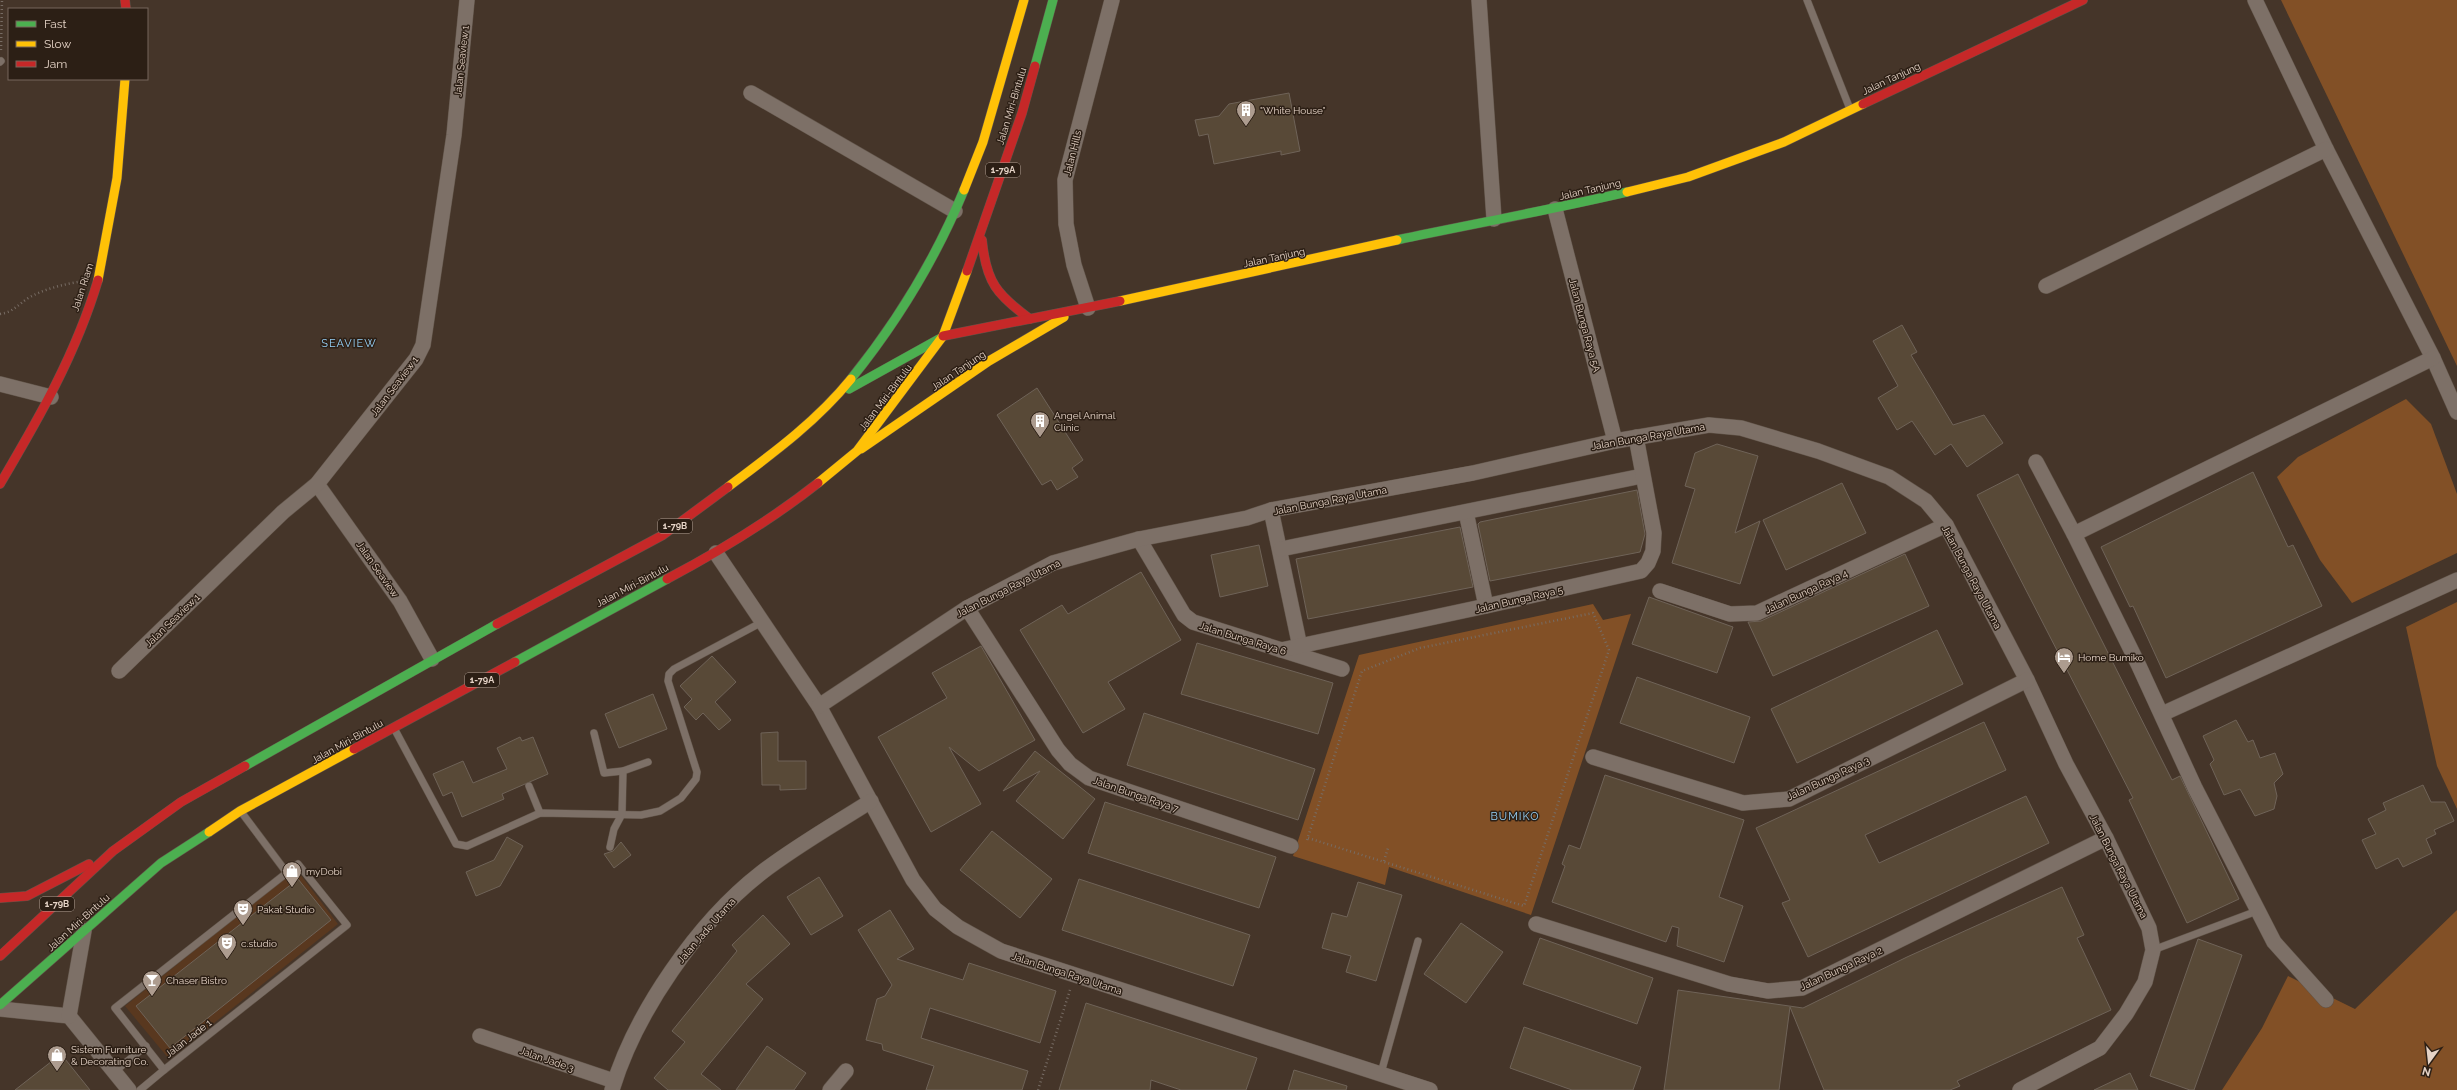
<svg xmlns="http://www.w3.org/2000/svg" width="2457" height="1090" font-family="Raleway,sans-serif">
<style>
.built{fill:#59381f}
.green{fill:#825026}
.building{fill:#584937;stroke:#6f6358}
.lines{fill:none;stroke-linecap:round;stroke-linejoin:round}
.lane-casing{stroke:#615449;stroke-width:8}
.street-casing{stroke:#615449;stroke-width:16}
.fast-casing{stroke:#615449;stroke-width:10}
.slow-casing{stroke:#615449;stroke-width:10}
.jam-casing{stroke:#615449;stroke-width:10}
.path{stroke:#776c64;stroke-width:2.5;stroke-dasharray:1 3;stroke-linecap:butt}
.lane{stroke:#7d7067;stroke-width:7}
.street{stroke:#7d7067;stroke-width:15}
.fast{stroke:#4caf50;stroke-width:9}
.slow{stroke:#ffc107;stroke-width:9}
.jam{stroke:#c62828;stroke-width:9}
.labels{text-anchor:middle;stroke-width:3;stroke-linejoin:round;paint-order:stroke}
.shield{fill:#2c1f15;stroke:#ae9d91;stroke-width:1}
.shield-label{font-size:9px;font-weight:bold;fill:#e5d3c6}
.street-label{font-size:10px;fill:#e5d3c6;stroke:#2c1f15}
.poi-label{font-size:10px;fill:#e5d3c6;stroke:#2c1f15;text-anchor:start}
.neighbourhood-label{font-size:11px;letter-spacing:1px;fill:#97d1f7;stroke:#2c1f15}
</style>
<rect width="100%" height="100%" fill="#453529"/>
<path class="built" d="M296,869L338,924L169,1059L125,1006Z"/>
<g class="green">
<path d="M2281,0H2457V366Z"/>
<path d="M2406,399L2431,424L2457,494V553L2352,603L2320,560L2277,477L2298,457Z"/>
<path d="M2457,602V809L2437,766L2406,627Z"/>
<path d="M1593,604L1603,620L1631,614L1531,915L1389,867L1385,885L1293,856L1359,655Z"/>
<path d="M2457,910V1090H2222L2262,1028L2288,976L2355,1009Z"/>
</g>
<g class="building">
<path d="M1289,93L1300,151L1281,155V151L1214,164L1208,134L1199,136L1195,120L1219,116L1229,104Z"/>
<path d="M1902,325L1917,352L1911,355L1953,425L1984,415L2003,443L1967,467L1951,444L1935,455L1912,421L1897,430L1878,398L1898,386L1873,341Z"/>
<path d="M1037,388L1083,460L1072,468L1078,477L1057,490L1051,480L1042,485L997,415Z"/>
<path d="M1717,444L1758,456L1735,533L1760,521L1740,584L1672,563L1695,489L1685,486L1695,453Z"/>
<path d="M2253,472L2288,547L2293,545L2322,606L2166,678L2133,606L2130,607L2101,547Z"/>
<path d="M2018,474L2172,780L2180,776L2239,899L2187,923L2129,800L2133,798L1977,495Z"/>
<path d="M1842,483L1866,533L1786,570L1763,520Z"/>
<path d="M1637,490L1645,534L1640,552L1490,581L1478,524L1480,522Z"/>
<path d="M1460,527L1473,587L1308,619L1296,559Z"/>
<path d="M1259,545L1268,586L1220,597L1211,555Z"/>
<path d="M1905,554L1929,606L1773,676L1748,622L1761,621Z"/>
<path d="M1141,572L1181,640L1108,682L1125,709L1083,733L1020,630L1062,605L1068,614Z"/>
<path d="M1649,597L1733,627L1717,673L1632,644Z"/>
<path d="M1937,630L1963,684L1797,763L1771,709Z"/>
<path d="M1197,643L1333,683L1318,734L1181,694Z"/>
<path d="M981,646L1035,740L979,771L949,747L981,804L931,832L878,737L947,698L932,673Z"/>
<path d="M712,656L736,682L715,702L731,720L719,730L703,713L696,720L684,707L692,699L680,686Z"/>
<path d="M1637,677L1750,717L1734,763L1620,723Z"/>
<path d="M653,694L667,729L619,748L605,714Z"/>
<path d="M1144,713L1315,769L1298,820L1127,765Z"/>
<path d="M2236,720L2248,742L2253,740L2260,758L2275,753L2283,774L2274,783L2277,796L2274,809L2255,816L2240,789L2224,795L2210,764L2214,760L2203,736Z"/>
<path d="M1984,722L2006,770L1865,835L1879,863L2026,796L2049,843L1808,957L1782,903L1790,900L1756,828Z"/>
<path d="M778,732V761H806V789L780,790V785H762L761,733Z"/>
<path d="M520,737L522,741L533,737L548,774L502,794L504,799L462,817L452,792L443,796L433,774L463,761L473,783L507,769L497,748Z"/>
<path d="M1035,751L1095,799L1063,839L1016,801L1040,771L1003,791Z"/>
<path d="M1605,775L1744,820L1719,897L1743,906L1724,962L1677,946L1679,928L1672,926L1666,942L1552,902L1565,866L1562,864L1569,845L1580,849Z"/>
<path d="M2423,785L2431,802H2445L2454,821L2434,830L2436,834L2426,839L2432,853L2403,867L2398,858L2376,869L2362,840L2376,834L2368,819L2386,810L2383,803Z"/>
<path d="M1105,802L1276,857L1259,908L1088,853Z"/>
<path d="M992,831L1052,879L1020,918L960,870Z"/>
<path d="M507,837L523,846L500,886L476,896L466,872L494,860Z"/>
<path d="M621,842L631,855L614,868L604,854L613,851Z"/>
<path d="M819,877L843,916L811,935L787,897Z"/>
<path d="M298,879L331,920L170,1048L136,1006Z"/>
<path d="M1079,879L1250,935L1233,986L1062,930Z"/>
<path d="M1358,882L1402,895L1376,981L1346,972L1351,956L1322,948L1332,913L1347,917Z"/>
<path d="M2062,887L2084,935L2077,938L2111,1010L1957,1081L1960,1086L1950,1090H1824L1790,1007L1779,1090H1664L1678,990L1803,1008L1907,957Z"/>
<path d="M890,910L914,949L897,959L963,980L969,963L1056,991L1040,1043L930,1008L921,1038L1028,1071L1022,1090H926L934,1066L883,1050L882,1044L866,1040L877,999L885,996L892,985L858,930Z"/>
<path d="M763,915L790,944L746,984L763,999L701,1074L721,1090H668L654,1078L685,1042L672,1031L737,951L732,945Z"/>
<path d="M1461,923L1503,952L1466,1003L1424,974Z"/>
<path d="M1540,938L1653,978L1637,1024L1523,984Z"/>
<path d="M2198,939L2242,955L2194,1090H2190L2150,1076Z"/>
<path d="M1086,1003L1257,1058L1246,1090H1181L1151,1080L1150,1090H1059Z"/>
<path d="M1524,1027L1641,1067L1633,1090H1572L1510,1068Z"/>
<path d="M767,1046L806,1073L794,1090H736Z"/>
<path d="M61,1054L90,1090H15Z"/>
<path d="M1294,1070L1347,1086L1346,1090H1288Z"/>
<path d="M2130,1073L2138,1090H2094Z"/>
</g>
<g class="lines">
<defs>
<g id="lane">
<path d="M1807,0L1850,109"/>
<path d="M0,62L1,61"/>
<path d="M395,730L456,844L467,846L540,813L641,815L660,811L681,798L696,779L697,772L668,681L669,674L674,669L764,621"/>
<path d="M594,733L604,773L623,771"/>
<path d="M529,786L540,813"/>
<path d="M242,813L287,873"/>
<path d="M610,847L614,829L622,814L623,771L648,762"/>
<path d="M298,864L347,925L164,1070L115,1008Z"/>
<path d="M2153,950L2257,911"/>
<path d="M114,1072L146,1046"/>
<path d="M1381,1073L1418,941"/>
<path d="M140,1090L164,1070"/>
</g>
<g id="street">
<path d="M1479,0L1494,219"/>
<path d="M2255,0L2326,149L2433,358L2457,412"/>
<path d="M751,93L955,211"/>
<path d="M1555,209L1615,441"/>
<path d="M2046,286L2326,149"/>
<path d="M1088,308L1074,265L1066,224L1065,180L1112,0"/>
<path d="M0,384L51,397"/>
<path d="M2036,462L2074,534"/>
<path d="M317,484L400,601L432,659"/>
<path d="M1271,510L1300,647"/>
<path d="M1466,512L1486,606"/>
<path d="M1139,539L1184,615L1193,622L1342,669"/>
<path d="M1281,549L1642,476"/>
<path d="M716,553L819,706L913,880L935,909L958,927L1001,951L1430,1090"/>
<path d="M1660,591L1730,614L1757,613L1946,525"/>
<path d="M967,608L1058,750L1070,764L1089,778L1291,846"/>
<path d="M1281,650L1486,606L1641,571L1648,563L1653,551L1654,533L1636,437"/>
<path d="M119,671L283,512L317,484L416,359L423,345L454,135L467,0"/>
<path d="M819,706L967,608L1053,563L1139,539L1247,518L1271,510L1473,473L1615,441L1709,425L1741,428L1818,451L1889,477L1926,501L1946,525L2027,680L2066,764L2106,838L2149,928L2153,950L2145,982L2126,1014L2100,1048L2020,1090"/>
<path d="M2162,714L2457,580"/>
<path d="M1593,757L1743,803L1789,799L2027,680"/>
<path d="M1536,924L1729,984L1768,991L1802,988L2106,838"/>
<path d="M2326,1000L2274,942L2195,788L2139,666L2074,534L2433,358"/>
<path d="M0,1009L69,1016L129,1090"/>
<path d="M69,1016L84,931"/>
<path d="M480,1036L614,1081"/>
<path d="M612,1090C635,1013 698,922 761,873C796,846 835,824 871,801"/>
<path d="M830,1090L846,1071"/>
</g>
<g id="fast">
<path d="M1035,66L1053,0"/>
<path d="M1397,240C1473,224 1550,210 1627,192"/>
<path d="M851,379C897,322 936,258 964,190"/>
<path d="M849,389L939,339"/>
<path d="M515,662L667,579"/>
<path d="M245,766L497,624"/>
<path d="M0,1005L161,863L209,832"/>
</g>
<g id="slow">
<path d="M964,190L983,142L1024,0"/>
<path d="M1627,192L1688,177L1784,142L1863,104"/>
<path d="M98,280L117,178L125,79"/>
<path d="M1120,301L1397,240"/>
<path d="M861,449L989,361L1064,317"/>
<path d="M818,483L857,451L943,336L967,271"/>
<path d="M728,487C772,454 816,422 851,379"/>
<path d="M209,832L240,811L354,749"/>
</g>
<g id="jam">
<path d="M125,0L126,9"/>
<path d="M1863,104L2083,0"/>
<path d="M982,240C986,282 997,295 1030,319"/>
<path d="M967,271L1022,113L1035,66"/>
<path d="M943,336L1120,301"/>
<path d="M0,484C39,418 76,354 98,280"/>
<path d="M667,579C720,551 771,520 818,483"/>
<path d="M497,624L663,535L728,487"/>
<path d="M354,749L515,662"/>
<path d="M0,898L27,896L89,864"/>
<path d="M0,956L113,851L181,802L245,766"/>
</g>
</defs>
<use href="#lane" class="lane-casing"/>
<use href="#street" class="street-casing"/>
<use href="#fast" class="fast-casing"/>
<use href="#slow" class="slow-casing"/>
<use href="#jam" class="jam-casing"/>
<g class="path">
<path d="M1,50L2,0"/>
<path d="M0,314C14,312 18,304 30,297C45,289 61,285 78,282"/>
<path d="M1307,840L1362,671L1420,648L1593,613L1609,650L1524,906L1308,838"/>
<path d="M1384,861L1388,848"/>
<path d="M1038,1090L1070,990"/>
</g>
<use href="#lane" class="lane"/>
<use href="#street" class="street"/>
<use href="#fast" class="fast"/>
<use href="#slow" class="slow"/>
<use href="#jam" class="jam"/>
</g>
<defs>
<symbol id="building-pin" viewBox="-11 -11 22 30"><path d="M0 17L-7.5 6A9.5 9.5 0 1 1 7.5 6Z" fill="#ad9c8f" stroke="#2c1f15"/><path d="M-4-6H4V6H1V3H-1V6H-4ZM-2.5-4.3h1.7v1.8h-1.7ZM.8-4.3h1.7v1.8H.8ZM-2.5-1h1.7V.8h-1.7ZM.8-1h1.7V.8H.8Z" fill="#fff"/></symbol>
<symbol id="hotel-pin" viewBox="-11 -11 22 30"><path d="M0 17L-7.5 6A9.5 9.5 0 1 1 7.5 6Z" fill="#ad9c8f" stroke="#2c1f15"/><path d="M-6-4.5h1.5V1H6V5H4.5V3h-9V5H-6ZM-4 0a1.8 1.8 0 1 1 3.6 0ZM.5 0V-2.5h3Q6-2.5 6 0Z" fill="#fff"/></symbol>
<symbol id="shop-pin" viewBox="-11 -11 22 30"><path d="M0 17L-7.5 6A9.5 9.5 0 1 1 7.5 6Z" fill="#ad9c8f" stroke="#2c1f15"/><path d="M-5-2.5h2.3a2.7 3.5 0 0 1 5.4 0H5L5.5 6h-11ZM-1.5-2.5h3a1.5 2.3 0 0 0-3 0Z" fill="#fff"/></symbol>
<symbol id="theatre-pin" viewBox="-11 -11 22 30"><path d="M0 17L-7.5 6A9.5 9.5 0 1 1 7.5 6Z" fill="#ad9c8f" stroke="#2c1f15"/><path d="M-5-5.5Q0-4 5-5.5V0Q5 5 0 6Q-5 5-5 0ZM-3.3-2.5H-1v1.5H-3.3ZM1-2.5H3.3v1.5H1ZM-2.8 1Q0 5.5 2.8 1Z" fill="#fff"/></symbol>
<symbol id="bar-pin" viewBox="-11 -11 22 30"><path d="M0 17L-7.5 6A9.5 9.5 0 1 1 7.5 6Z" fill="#ad9c8f" stroke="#2c1f15"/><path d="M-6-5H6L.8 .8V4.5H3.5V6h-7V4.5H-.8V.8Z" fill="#fff"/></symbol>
</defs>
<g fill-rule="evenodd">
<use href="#building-pin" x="1235" y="99" width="22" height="30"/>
<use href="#building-pin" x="1029" y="410" width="22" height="30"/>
<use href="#hotel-pin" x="2053" y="646" width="22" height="30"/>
<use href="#shop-pin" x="281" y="860" width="22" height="30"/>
<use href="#theatre-pin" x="232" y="898" width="22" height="30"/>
<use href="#theatre-pin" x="216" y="932" width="22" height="30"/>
<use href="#bar-pin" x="141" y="969" width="22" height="30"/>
<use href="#shop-pin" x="46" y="1044" width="22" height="30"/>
</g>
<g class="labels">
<g class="shield">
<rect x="986" y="163" width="34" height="14" rx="3"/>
<rect x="658" y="519" width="34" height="14" rx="3"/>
<rect x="465" y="673" width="34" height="14" rx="3"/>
<rect x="40" y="897" width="34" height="14" rx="3"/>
</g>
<g class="shield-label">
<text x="1003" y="173">1-79A</text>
<text x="675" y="529">1-79B</text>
<text x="482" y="683">1-79A</text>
<text x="57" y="907">1-79B</text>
</g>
<g class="street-label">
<text transform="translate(461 61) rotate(-84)" y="4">Jalan Seaview 1</text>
<text transform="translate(1891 78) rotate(-25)" y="4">Jalan Tanjung</text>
<text transform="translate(1011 106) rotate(-73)" y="4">Jalan Miri-Bintulu</text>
<text transform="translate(1072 153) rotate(-76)" y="4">Jalan Hills</text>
<text transform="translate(1590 189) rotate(-13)" y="4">Jalan Tanjung</text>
<text transform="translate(1274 257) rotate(-12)" y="4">Jalan Tanjung</text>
<text transform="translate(82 287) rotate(-72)" y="4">Jalan Riam</text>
<text transform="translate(1585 325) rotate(75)" y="4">Jalan Bunga Raya 5A</text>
<text transform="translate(958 370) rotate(-34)" y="4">Jalan Tanjung</text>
<text transform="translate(394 386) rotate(-53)" y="4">Jalan Seaview 1</text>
<text transform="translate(885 397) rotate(-53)" y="4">Jalan Miri-Bintulu</text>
<text transform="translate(1648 436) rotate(-10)" y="4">Jalan Bunga Raya Utama</text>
<text transform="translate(1330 500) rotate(-11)" y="4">Jalan Bunga Raya Utama</text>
<text transform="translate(378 569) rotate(55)" y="4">Jalan Seaview</text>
<text transform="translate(1972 577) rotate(62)" y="4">Jalan Bunga Raya Utama</text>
<text transform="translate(632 585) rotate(-28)" y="4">Jalan Miri-Bintulu</text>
<text transform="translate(1008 588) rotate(-27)" y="4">Jalan Bunga Raya Utama</text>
<text transform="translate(1806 591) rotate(-25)" y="4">Jalan Bunga Raya 4</text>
<text transform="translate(1519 599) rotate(-13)" y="4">Jalan Bunga Raya 5</text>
<text transform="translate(172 620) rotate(-44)" y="4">Jalan Seaview 1</text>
<text transform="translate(1243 638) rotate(17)" y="4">Jalan Bunga Raya 6</text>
<text transform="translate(347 741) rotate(-29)" y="4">Jalan Miri-Bintulu</text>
<text transform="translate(1828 778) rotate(-25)" y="4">Jalan Bunga Raya 3</text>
<text transform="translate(1136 794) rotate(19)" y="4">Jalan Bunga Raya 7</text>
<text transform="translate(2119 866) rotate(63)" y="4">Jalan Bunga Raya Utama</text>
<text transform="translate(78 922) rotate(-42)" y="4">Jalan Miri-Bintulu</text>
<text transform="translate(706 930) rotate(-49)" y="4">Jalan Jade Utama</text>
<text transform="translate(1841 968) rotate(-25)" y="4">Jalan Bunga Raya 2</text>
<text transform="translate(1067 973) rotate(18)" y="4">Jalan Bunga Raya Utama</text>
<text transform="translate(188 1038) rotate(-38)" y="4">Jalan Jade 1</text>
<text transform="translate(547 1059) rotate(19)" y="4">Jalan Jade 3</text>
</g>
<g class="poi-label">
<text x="1260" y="114">"White House"</text>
<text x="1054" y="419">Angel Animal<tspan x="1054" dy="12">Clinic</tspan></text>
<text x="2078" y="661">Home Bumiko</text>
<text x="306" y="875">myDobi</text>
<text x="257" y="913">Pakat Studio</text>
<text x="241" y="947">c.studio</text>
<text x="166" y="984">Chaser Bistro</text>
<text x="71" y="1053">Sistem Furniture<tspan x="71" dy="12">&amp; Decorating Co.</tspan></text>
</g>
<g class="neighbourhood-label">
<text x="349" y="347">SEAVIEW</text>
<text x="1515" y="820">BUMIKO</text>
</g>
</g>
<rect x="8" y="8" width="140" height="72" fill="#2c1f15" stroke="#76675c"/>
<rect x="16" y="21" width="20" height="6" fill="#4caf50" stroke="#76675c"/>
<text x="44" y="28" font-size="12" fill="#e5d3c6">Fast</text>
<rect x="16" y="41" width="20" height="6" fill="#ffc107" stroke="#76675c"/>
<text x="44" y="48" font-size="12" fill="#e5d3c6">Slow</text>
<rect x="16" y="61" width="20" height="6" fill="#c62828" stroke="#76675c"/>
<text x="44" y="68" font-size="12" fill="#e5d3c6">Jam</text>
<g transform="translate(2429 1062) rotate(195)" stroke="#2c1f15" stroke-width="3" paint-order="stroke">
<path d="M0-3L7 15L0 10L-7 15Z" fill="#e5d3c6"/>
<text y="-6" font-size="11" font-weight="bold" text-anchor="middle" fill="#e5d3c6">N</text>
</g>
</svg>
